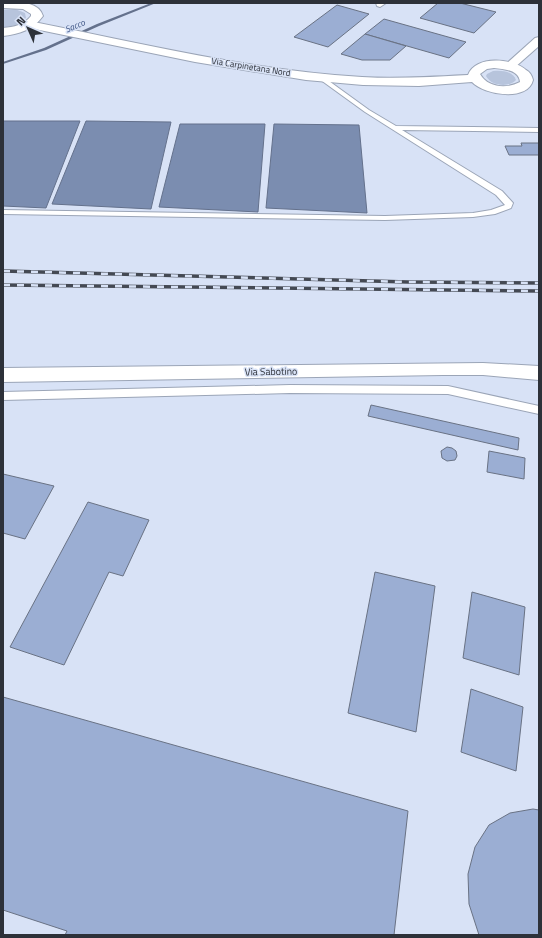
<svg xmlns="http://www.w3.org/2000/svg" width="542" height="938" font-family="'Titillium Web',sans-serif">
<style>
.green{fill:#b7c4dc}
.water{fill:#7b8db0;stroke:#64718c}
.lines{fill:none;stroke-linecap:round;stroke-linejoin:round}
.stream{fill:#64718c;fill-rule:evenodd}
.building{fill:#9baed3;stroke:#697284}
.service-casing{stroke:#9ba5b7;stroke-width:2}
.minor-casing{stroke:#9ba5b7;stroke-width:2}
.secondary-casing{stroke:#9ba5b7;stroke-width:2}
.primary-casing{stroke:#9ba5b7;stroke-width:2}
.service{fill:#fff;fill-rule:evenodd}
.minor{fill:#fff;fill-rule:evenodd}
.secondary{fill:#fff;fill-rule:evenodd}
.primary{fill:#fff;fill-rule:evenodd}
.rail-casing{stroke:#444953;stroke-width:3.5}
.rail{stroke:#d8e2f6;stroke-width:2.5;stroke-dasharray:7;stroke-linecap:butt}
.labels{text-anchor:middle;stroke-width:3;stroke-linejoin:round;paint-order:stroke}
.far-water-label{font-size:9px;font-style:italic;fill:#385082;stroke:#d8e2f6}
.far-street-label{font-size:9px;fill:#2d3139;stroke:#d8e2f6}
.street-label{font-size:10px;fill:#2d3139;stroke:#d8e2f6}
</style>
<rect width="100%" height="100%" fill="#d8e2f6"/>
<g class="green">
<path d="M15,9L25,13L26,18L19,24L3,28V10Z"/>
<path d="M493,71C501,70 513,71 516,80C509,88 491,86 486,76L487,74Z"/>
</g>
<g class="water">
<path d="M3,121H80L46,208L3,206Z"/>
<path d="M86,121L171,122L151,209L52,204Z"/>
<path d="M180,124H265L258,212L159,207Z"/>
<path d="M274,124L359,125L367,213L266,208Z"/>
</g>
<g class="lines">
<path class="stream" d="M151,3H156L99,26L46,50L3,64V62L44,48L97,24Z"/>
</g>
<g class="building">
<path d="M438,3H460L496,12L474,33L420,18Z"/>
<path d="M337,5L369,14L328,47L294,37Z"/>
<path d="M384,19L466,42L449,58L365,34Z"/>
<path d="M365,34L406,46L390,60H362L341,54Z"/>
<path d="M521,143H539V155H509L505,146H522Z"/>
<path d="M371,405L519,438L518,450L368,416Z"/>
<path d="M447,447L452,448L456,451L457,456L455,460L447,461L442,458L441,451Z"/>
<path d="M489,451L525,458L524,479L487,472Z"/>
<path d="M3,474L54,486L25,539L3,533Z"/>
<path d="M88,502L149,520L123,576L109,572L64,665L10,647Z"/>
<path d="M375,572L435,586L416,732L348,713Z"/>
<path d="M472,592L525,607L519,675L463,658Z"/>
<path d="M471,689L523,707L516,771L461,752Z"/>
<path d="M3,697L408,811L394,935H65L67,931L3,910Z"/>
<path d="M533,809L539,810V935H479L469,904L468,874L475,847L489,825L510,813Z"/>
</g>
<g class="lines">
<defs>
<g id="service">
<path d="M318,76H322L369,110L396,126L539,128V132L402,130L502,191L513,203L511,208L495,214L473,217L385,220L3,214V210L385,216L473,213L491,210L505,205L496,195L365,112L318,78Z"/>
<path d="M290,385L448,386L539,406V414L448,394L290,393L3,400V392Z"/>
</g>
<g id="minor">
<path d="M376,3H386L380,7L377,6Z"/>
<path d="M539,37V46L514,68H506L505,66L506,64L535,38Z"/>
<path d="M483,363L539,366V380L483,375H443L3,382V368Z"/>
</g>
<path id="secondary" d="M29,21C139,43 249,70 362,77C397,79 432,77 468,75C475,55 513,58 526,70C530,72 532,76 533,80C528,102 484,95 472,82L419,86L363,85L306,80L195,62L25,27L23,25L25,23ZM494,68C504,69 519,70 520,82C507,89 488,88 480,74L487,69Z"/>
<path id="primary" d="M3,3C16,3 38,0 43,16C33,30 19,34 3,36V28C14,27 24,25 31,16V14L23,9L3,8Z"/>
</defs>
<use href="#service" class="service-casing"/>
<use href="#minor" class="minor-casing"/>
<use href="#secondary" class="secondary-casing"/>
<use href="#primary" class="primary-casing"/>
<use href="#service" class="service"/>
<use href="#minor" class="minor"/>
<use href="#secondary" class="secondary"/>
<use href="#primary" class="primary"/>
<defs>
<g id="rail">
<path d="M3,271L408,282L539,283"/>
<path d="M3,285L539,291"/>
</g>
</defs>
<use href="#rail" class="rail-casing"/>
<use href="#rail" class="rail"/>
</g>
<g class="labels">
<g class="far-water-label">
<text transform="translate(75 26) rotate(-23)" y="3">Sacco</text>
</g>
<g class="far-street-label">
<text transform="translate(251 67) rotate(9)" y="3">Via Carpinetana Nord</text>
</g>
<g class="street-label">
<text transform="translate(271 371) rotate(-1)" y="4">Via Sabotino</text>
</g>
</g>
<rect width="542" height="938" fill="none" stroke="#2d3139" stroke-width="8"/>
<g transform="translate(28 28) rotate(315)" stroke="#d8e2f6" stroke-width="3" paint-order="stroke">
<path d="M0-3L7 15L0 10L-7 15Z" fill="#2d3139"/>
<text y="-6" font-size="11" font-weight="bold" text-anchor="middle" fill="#2d3139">N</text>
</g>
</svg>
